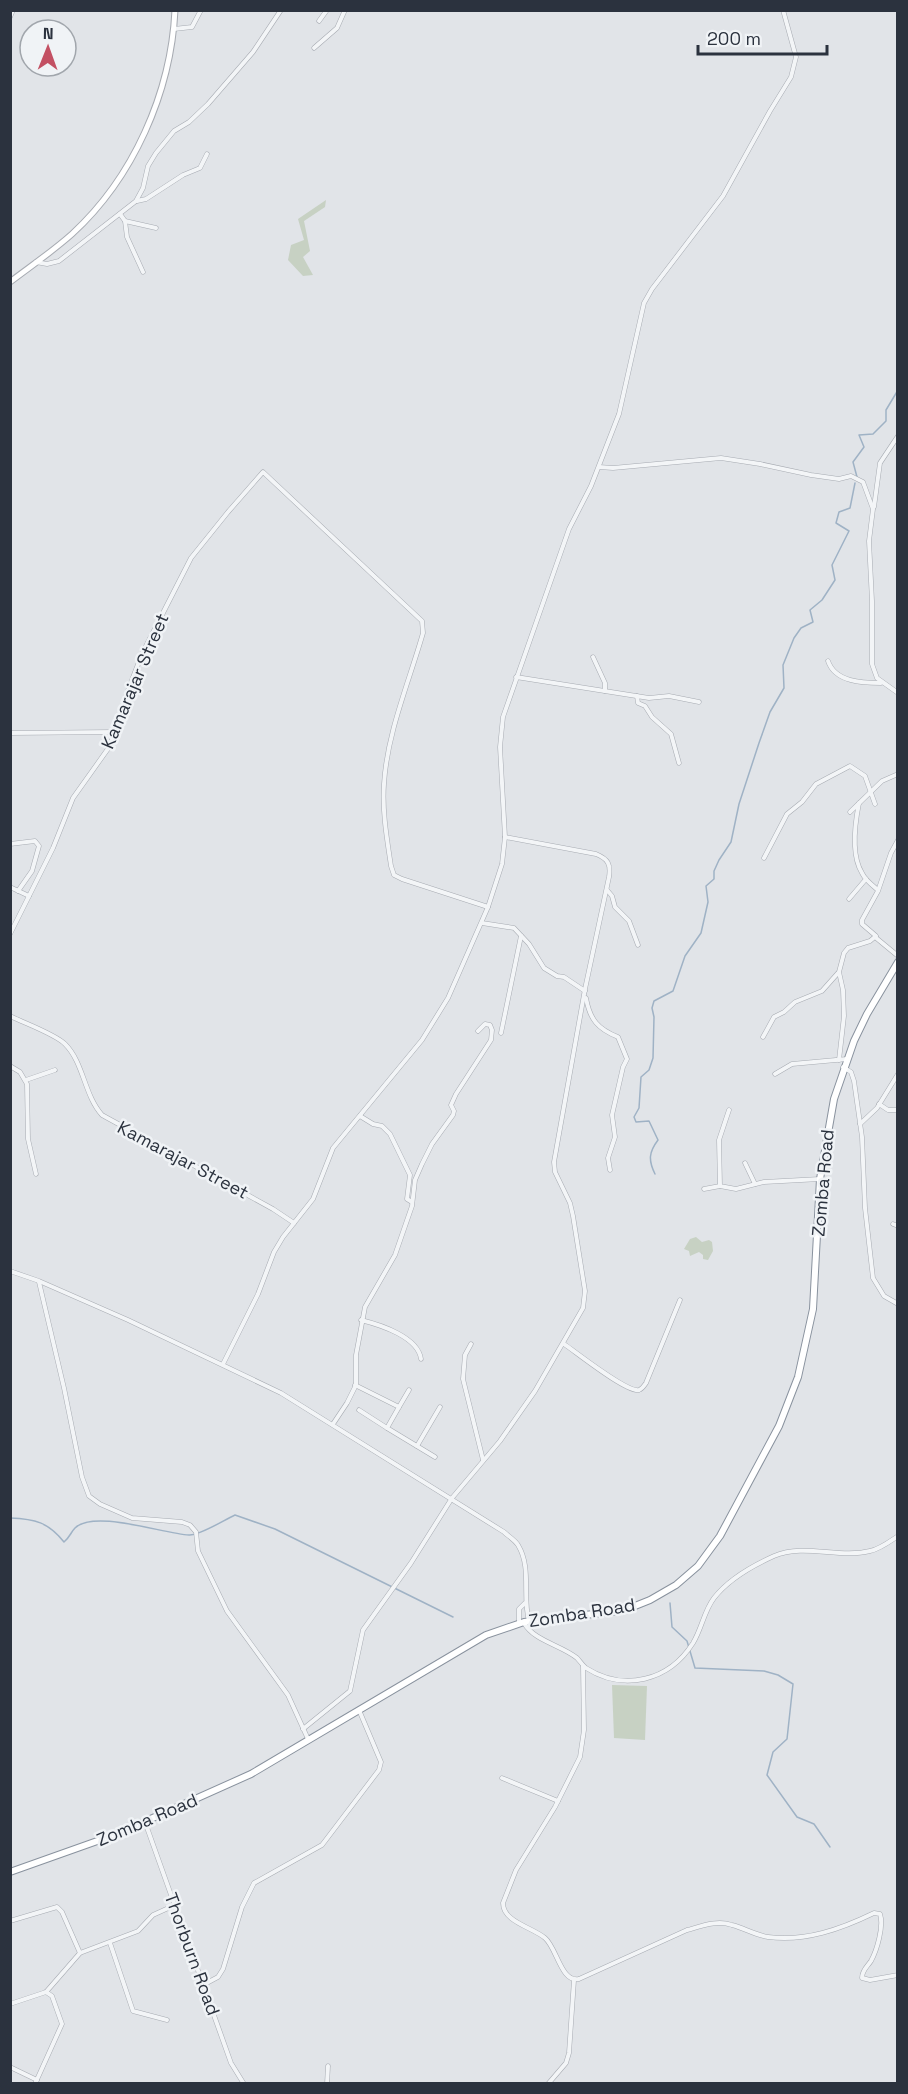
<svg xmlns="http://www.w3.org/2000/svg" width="908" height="2094" font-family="'Space Grotesk',sans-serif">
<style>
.green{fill:#c7d1c3}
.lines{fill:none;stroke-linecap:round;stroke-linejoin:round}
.stream{stroke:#9fb2c5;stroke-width:1.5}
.minor-casing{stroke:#a7abb2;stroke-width:5}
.secondary-casing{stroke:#a7abb2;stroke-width:7}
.trunk-casing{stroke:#89929e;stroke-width:8}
.minor{stroke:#f3f5f7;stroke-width:4}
.secondary{stroke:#fff;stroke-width:5}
.trunk{stroke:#fff;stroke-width:6}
.labels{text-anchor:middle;stroke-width:5;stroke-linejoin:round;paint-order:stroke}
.street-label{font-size:18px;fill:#2b323e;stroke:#f0f3f6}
</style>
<rect width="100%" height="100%" fill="#e1e4e8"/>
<g class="green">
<path d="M326,200L325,207L304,221L310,251L303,257L313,275L303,276L288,260L291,245L304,240L298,219Z"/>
<path d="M696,1237L702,1242L709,1240L712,1242L713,1251L708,1260L703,1259V1255L699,1252L690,1256L689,1251L684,1249L690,1239Z"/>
<path d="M612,1685L647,1686L645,1740L614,1738Z"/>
</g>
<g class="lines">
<g class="stream">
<path d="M857,477L853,462L864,447L859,435L873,434L886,421V410L898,390"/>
<path d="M655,1174C648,1160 649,1152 658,1140L649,1121L636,1122L634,1117L639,1108L641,1077L649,1070L653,1058L654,1017L652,1008L654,1001L673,991L685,956L701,933L708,902L706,886L714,879V871L719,860L731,842L739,804L759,743L770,712L784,688L783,665L794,638L801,628L813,622L810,610L822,600L835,580L832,565L849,531L836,523L839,512L850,508L855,483"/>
<path d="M10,1518C35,1519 48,1522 64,1542C70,1537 71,1532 75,1528C94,1509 164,1534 189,1535C199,1536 224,1520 235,1515L275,1529L453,1617"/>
<path d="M670,1603L672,1627L687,1641L695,1668L764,1671L778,1675L793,1684L787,1739L773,1752L767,1775L797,1817L814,1824L830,1847"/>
</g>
<defs>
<g id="minor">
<path d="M10,17L13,10"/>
<path d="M319,21L327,10"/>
<path d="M174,29L192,27L201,10"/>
<path d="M314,48L337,28L345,10"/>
<path d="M137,201L146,199L183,175L200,168L207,154"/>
<path d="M120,214L125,221L127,237L143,272"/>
<path d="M125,221L156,228"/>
<path d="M36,262L47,264L59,261L136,201L143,188L148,166L156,153L174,131L189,122L208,104L253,52L281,10"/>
<path d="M599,467L613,468L721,458L760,464L811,475L839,479L851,476L863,482L873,509L869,541L872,601V664L877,678L898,693"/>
<path d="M874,507L880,463L898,436"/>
<path d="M593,657L605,683V691"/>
<path d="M828,661C835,682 862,683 881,683"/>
<path d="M516,677L649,698L669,696L699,702"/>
<path d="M637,696L638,703L645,706L652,717L671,734L679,763"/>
<path d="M10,733L115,732"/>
<path d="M859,803C855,823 851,855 862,873C865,880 872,885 878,890"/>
<path d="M850,812L882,781L898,774"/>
<path d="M10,844L35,841L39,846L32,871L18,891"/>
<path d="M764,858L787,814L802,802L816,784L850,766L865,776L875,804"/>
<path d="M10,887L29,896"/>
<path d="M607,890L612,896L615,907L629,921L638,945"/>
<path d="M849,899L866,879"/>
<path d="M482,923L514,928L529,944L544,968L557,976L564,977L585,991"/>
<path d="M10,934L53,848L73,798L110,746L127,693L142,654L191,558L228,512L263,472L422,621L423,633C409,682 387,733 384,784C382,811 387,839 391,866L394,875L402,879L488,907"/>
<path d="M875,937L898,956"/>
<path d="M586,998C590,1020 598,1029 618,1037L627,1059L623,1067L612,1115L615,1137L608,1158L610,1170"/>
<path d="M10,1016C24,1023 55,1034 65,1044C84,1063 84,1095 102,1115L273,1209L294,1223"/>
<path d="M501,1033L521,936"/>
<path d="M763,1037L774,1017L784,1012L795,1002L822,991L838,973"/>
<path d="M839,1060L844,1016L843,990L839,972L844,953L848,948L870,941L876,936L862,924V920L878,891L891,853L898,840"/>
<path d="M10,1066L20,1072L27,1084L28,1139L36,1174"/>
<path d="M843,1067L851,1072L854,1081L862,1137L865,1208L873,1278L884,1296L898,1304"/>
<path d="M775,1074L792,1064L847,1059"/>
<path d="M26,1080L55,1070"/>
<path d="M879,1104L888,1110H898"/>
<path d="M729,1110L719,1140L720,1186L736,1189L764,1182L820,1179"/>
<path d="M360,1116L373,1124L382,1126L390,1134L410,1175L407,1199L412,1202"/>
<path d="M860,1124L877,1108L898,1074"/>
<path d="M745,1163L755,1184"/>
<path d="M704,1189L720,1186"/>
<path d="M893,1224L898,1226"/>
<path d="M10,1271L39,1281L128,1320L281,1393L504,1532C508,1536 515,1540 518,1545C532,1568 522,1596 529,1621"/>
<path d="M39,1282L64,1388L82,1477L89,1496L100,1504L132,1518L182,1522L190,1525L196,1532L198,1551L227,1611L288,1695L308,1739"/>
<path d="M361,1320C381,1325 418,1337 421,1359"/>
<path d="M471,1344L465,1355L463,1379L483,1460"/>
<path d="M564,1344C576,1352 627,1393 639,1390C642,1389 644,1386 646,1383L680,1300"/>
<path d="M223,1364L258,1294L274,1252L283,1237L313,1199L333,1148L422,1040L448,998L488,907L502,864L505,837L500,747L503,717L569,529L591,486L619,414L644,303L652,289L723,196L770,111L791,77L796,57L783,10"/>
<path d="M355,1385L399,1407L387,1428L435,1457"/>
<path d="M399,1407L409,1390"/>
<path d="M359,1410L387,1428"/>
<path d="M333,1424L347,1403L356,1385V1355L365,1307L395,1255L412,1206L415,1180L422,1164L432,1144L453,1115L454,1111L451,1105L456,1094L491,1040L492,1030L490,1025L485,1024L478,1031"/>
<path d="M417,1446L440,1407"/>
<path d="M519,1623V1609L525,1603"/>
<path d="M524,1623C534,1641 561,1645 577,1658C580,1661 582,1665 586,1668C624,1692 669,1681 693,1643C702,1628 704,1611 714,1598C728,1580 754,1565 774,1556C805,1543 839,1559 870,1551C880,1549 889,1542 898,1536"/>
<path d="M583,1666L584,1730L580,1757L555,1807L516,1870L503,1903C503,1922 532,1927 545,1938C557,1948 561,1983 579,1979L687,1930C702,1926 717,1920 732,1925C744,1928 755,1935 768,1937C805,1942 841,1929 874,1913L880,1914C884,1926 877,1950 871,1961C867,1967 862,1970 862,1978L870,1980L898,1975"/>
<path d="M303,1729L350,1691L363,1630L411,1563L452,1498L500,1441L535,1391L583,1308L585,1291L573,1216L570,1203L555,1172L554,1162L585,989L609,877C611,864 608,859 596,854L505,837"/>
<path d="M502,1778L558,1801"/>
<path d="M145,1822L231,2063L244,2084"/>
<path d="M10,1921L57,1907L62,1912L80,1953"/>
<path d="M110,1943L133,2011L167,2020"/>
<path d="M203,1985L218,1977L223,1969L242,1907L254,1883L322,1845L379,1770L381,1762L359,1710"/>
<path d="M10,2004L46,1992L80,1953L138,1931L153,1915L175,1905"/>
<path d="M10,2067L37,2080"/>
<path d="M35,2084L62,2024L52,1996L46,1992"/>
<path d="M327,2084L328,2066"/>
<path d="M548,2084L566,2063L569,2053L574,1980"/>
</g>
<path id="secondary" d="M10,282C31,266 53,251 72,234C133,178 171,93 175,10"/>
<path id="trunk" d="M10,1872L117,1834L251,1774L486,1635L524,1622L611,1612L630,1608L650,1600L676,1585L698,1566L720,1536L779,1426L798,1377L813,1309L820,1179L834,1099L854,1041L867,1014L898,962"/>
</defs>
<use href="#minor" class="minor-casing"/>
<use href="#secondary" class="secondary-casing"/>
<use href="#trunk" class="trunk-casing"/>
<use href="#minor" class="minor"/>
<use href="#secondary" class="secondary"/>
<use href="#trunk" class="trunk"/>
</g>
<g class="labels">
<g class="street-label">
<text transform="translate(135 681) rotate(-67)" y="6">Kamarajar Street</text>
<text transform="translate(183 1160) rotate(28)" y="6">Kamarajar Street</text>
<text transform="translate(823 1183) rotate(-85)" y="6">Zomba Road</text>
<text transform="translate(582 1613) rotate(-9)" y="6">Zomba Road</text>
<text transform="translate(147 1820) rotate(-23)" y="6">Zomba Road</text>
<text transform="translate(192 1954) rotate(70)" y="6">Thorburn Road</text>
</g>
</g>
<rect width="908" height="2094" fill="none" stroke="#2b323e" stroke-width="24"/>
<g transform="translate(48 48) rotate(1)"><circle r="28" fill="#f0f3f6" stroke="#a1a6ac" stroke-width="1.5"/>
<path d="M0-4.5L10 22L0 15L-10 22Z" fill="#c35063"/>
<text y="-9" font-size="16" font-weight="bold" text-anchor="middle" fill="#2b323e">N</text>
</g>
<path d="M698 45v9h129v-9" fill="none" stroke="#2b323e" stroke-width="3"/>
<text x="707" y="45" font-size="18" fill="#2b323e" stroke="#f0f3f6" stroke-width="4.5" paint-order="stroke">200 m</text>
</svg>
